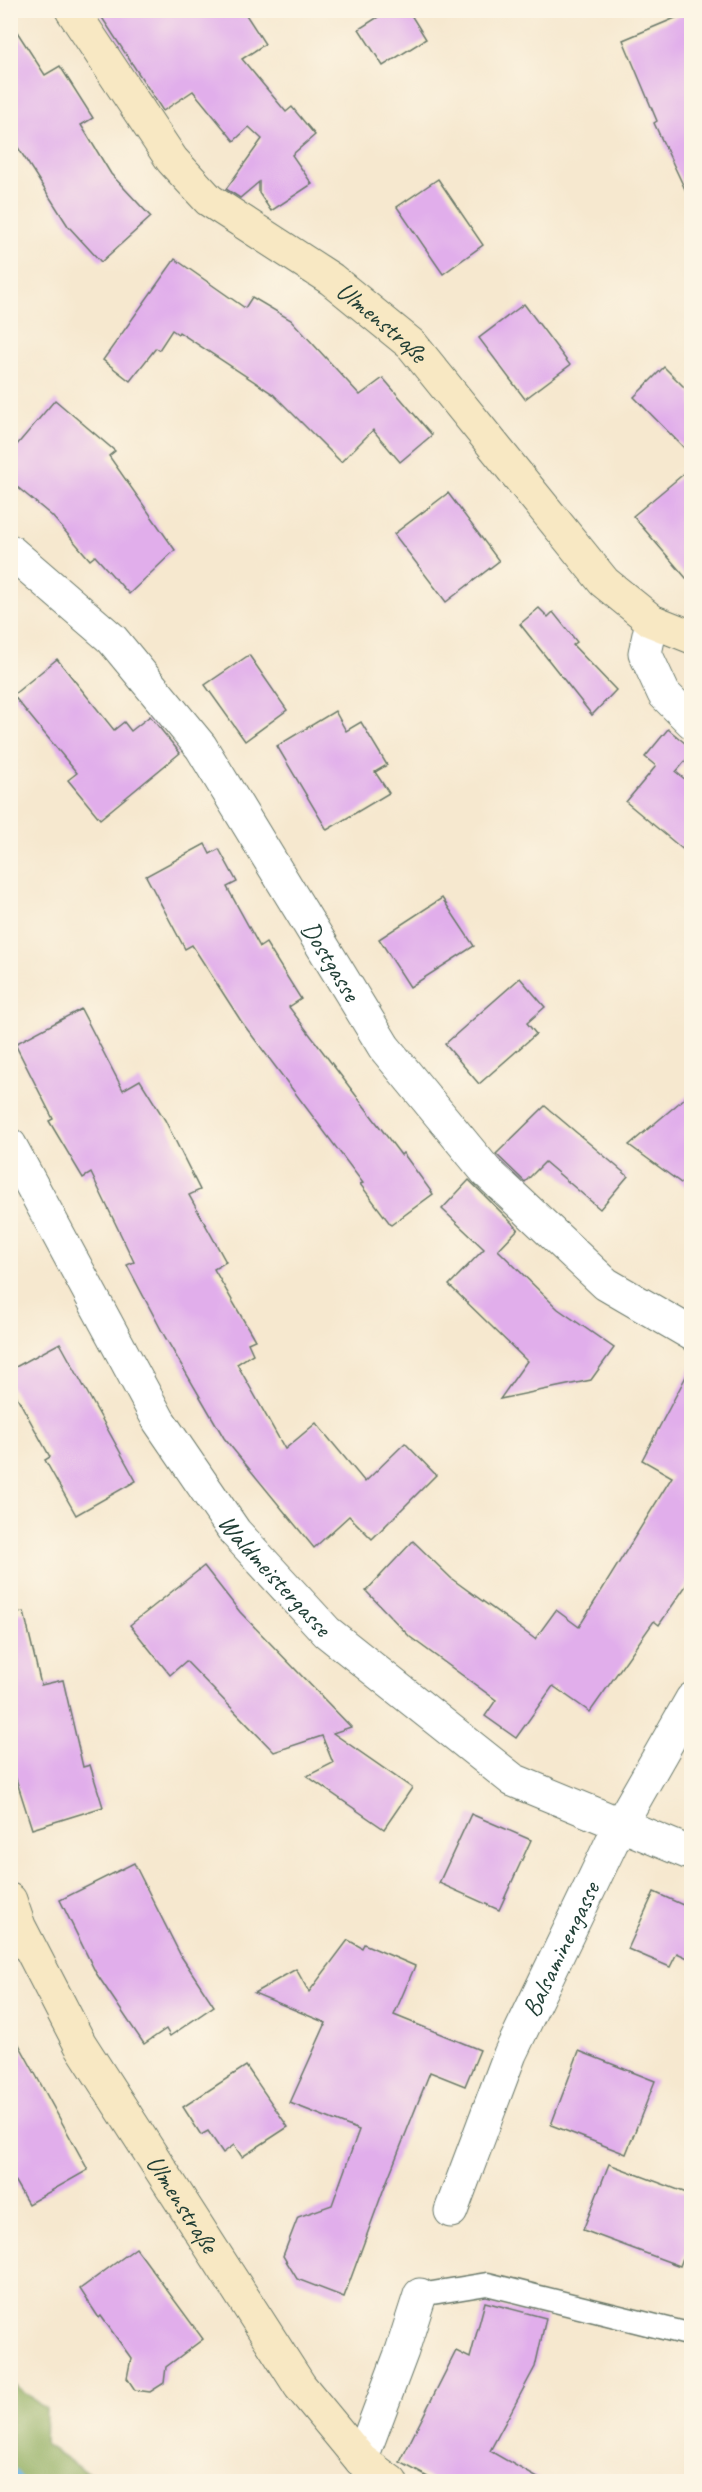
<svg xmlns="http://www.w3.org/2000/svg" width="702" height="2492" font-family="Caveat,sans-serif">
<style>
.forest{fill:#92af62;stroke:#58764b;stroke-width:1.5}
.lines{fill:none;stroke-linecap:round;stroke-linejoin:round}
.stream{stroke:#6bb4e3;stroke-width:12}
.building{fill:#e1aeeb}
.lane-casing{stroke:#6a796a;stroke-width:25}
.street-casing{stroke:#6a796a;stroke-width:35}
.secondary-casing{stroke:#6a796a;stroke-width:35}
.lane{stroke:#fff;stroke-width:22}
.street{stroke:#fff;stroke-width:33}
.secondary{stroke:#f8e8c3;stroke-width:33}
.labels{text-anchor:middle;stroke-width:4.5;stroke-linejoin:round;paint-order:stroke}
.street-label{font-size:26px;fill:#1f3d34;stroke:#fcf5e5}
</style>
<rect width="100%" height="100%" fill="#fcf5e5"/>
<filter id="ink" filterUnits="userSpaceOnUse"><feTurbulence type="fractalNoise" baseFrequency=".0167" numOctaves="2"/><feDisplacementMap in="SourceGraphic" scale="12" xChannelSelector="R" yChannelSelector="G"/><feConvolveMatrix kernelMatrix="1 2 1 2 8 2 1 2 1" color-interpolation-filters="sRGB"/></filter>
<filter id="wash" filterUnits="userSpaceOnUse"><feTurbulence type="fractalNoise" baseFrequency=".008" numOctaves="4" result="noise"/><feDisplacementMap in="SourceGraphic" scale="24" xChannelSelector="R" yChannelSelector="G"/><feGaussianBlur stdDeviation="1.35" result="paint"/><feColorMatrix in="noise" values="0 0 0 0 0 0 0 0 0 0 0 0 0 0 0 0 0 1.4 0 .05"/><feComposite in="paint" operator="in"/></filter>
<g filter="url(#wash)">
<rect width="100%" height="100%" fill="#f6e8cf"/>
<path class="forest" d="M10,2382L46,2409L45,2444L100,2481H11Z"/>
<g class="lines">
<path class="stream" d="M10,2472L18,2482"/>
</g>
<g id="blocks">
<g class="building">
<path d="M97,10H243L265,44L242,59L286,112L292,107L315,135L292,155L312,184L271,211L259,193V182L240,198L226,189L262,139L249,127L234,141L193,91L163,111Z"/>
<path d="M389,10H408L426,39L383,66L359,29Z"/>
<path d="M692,11V202H691L654,123L657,121L623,40Z"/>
<path d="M10,21L45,75L60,66L93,118L81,125L111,174L151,217L101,262L68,226L10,135Z"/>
<path d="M438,179L483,245L443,274L397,207Z"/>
<path d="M175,259L245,308L252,297L291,320L360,395L383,378L432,435L400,462L373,430L341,462L273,394L179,332L178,334L172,330L159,350L156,348L130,381L103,360Z"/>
<path d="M524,304L570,365L525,399L479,338Z"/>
<path d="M664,367L692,395V456L634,397Z"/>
<path d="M55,400L115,451L109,456L175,550L129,594L95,556L90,560L52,516L10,481V453Z"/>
<path d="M692,467V585L633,516Z"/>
<path d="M448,493L499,561L446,602L394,534Z"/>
<path d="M539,608L548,617L553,612L577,642L573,645L616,690L592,715L520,624Z"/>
<path d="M249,655L287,710L245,741L205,685Z"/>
<path d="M57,659L114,730L124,722L131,731L150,716L180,753L100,819L68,780L77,773L13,695Z"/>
<path d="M335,711L346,731L361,722L387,765L375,772L389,793L327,830L277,746Z"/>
<path d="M668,729L692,749V753L676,772L692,785V857L626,802L656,766L645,757Z"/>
<path d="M205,844L210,854L219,849L237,882L227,887L260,947L266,943L301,999L289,1007L401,1155L403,1153L433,1194L391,1225L360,1184L363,1183L241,1021L192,945L185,949L146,876Z"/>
<path d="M442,898L474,946L410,987L379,939Z"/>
<path d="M520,978L545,1007L527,1023L536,1034L479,1084L445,1044Z"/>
<path d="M81,1009L123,1090L140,1080L165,1120L200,1190L189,1195L226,1262L214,1269L255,1340L248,1343L253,1354L237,1364L285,1449L316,1423L365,1482L405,1443L436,1475L372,1539L349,1516L314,1548L224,1438L165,1337L127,1265L134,1262L91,1173L83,1178L49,1121L53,1119L15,1044Z"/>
<path d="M692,1092V1191L629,1145Z"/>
<path d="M545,1106L628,1176L600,1209L545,1162L525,1182L496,1154Z"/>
<path d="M469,1180L518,1229L498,1250L558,1309L614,1348L591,1380L500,1399L527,1361L449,1285L484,1249L442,1209Z"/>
<path d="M60,1343L136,1481L76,1515L45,1460L50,1457L10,1384V1370Z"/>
<path d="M692,1365V1577L659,1625L654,1621L590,1712L553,1686L516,1738L485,1716L496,1700L410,1637L366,1591L413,1541L452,1579L535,1639L556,1610L579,1627L672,1477L642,1460Z"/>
<path d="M204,1566L240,1612L351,1727L333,1733L412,1788L384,1829L307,1776L333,1763L322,1736L274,1752L186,1661L170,1675L130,1625Z"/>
<path d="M24,1612L41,1685L63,1680L83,1767L90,1765L103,1807L32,1829L10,1760V1614Z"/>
<path d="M471,1814L531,1840L499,1910L439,1883Z"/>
<path d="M134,1863L181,1956L214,2006L170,2036L166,2029L144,2044L96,1973L60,1900Z"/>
<path d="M654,1892L692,1909V1960L677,1953L670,1967L628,1949Z"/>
<path d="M348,1940L362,1948L364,1944L415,1966L394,2015L480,2050L465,2086L430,2072L383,2191L344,2297L297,2279L283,2256L298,2217L332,2205L359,2130L290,2103L326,2023L254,1993L296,1969L309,1992Z"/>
<path d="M10,2028L88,2170L28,2204L10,2173Z"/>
<path d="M579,2051L655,2081L626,2154L551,2125Z"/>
<path d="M246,2066L288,2127L242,2157L234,2145L223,2153L208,2131L201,2135L183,2107Z"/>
<path d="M609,2164L692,2195V2234L680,2266L583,2230Z"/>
<path d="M136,2248L203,2339L166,2367L164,2383L150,2392L135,2390L127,2378L131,2358L101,2316L99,2318L80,2289Z"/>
<path d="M485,2302L546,2318L535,2367L490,2451L543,2481H435L400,2462L456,2351L470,2358Z"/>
</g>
</g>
</g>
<g filter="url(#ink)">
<use href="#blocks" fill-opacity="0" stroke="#6a796a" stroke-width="1.5"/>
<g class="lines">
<defs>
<path id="lane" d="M420,2295L487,2284L692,2335"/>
<g id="street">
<path id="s1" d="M10,551L112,639L201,747L384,1047L486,1171L606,1284L692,1334"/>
<path d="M652,621L645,653L664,694L692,722"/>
<path id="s2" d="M10,1145L159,1421L235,1532L327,1632L513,1780L692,1854"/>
<path id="s3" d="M451,2211L510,2054L620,1825L692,1699"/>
<path d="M361,2460L402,2351L420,2295"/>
</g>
<g id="secondary">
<path id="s4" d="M72,10L172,160L209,200L331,279L412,345L604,582L652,621L692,637"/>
<path id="s5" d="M10,1900L19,1926L80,2044L300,2386L361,2460L391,2482"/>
</g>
</defs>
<use href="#lane" class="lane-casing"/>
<use href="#street" class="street-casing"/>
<use href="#secondary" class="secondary-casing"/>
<use href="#lane" class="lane"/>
<use href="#street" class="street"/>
<use href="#secondary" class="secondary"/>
</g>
</g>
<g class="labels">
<g class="street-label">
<text dy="9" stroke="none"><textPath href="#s4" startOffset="447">Ulmenstraße</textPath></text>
<text dy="9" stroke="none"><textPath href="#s1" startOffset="525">Dostgasse</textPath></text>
<text dy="9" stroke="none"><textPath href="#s2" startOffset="507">Waldmeistergasse</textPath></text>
<text dy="9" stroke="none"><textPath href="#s3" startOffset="284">Balsaminengasse</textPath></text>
<text dy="9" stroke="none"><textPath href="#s5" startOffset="350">Ulmenstraße</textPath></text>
</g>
</g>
<rect width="702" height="2492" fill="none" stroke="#fcf5e5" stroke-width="36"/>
</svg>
